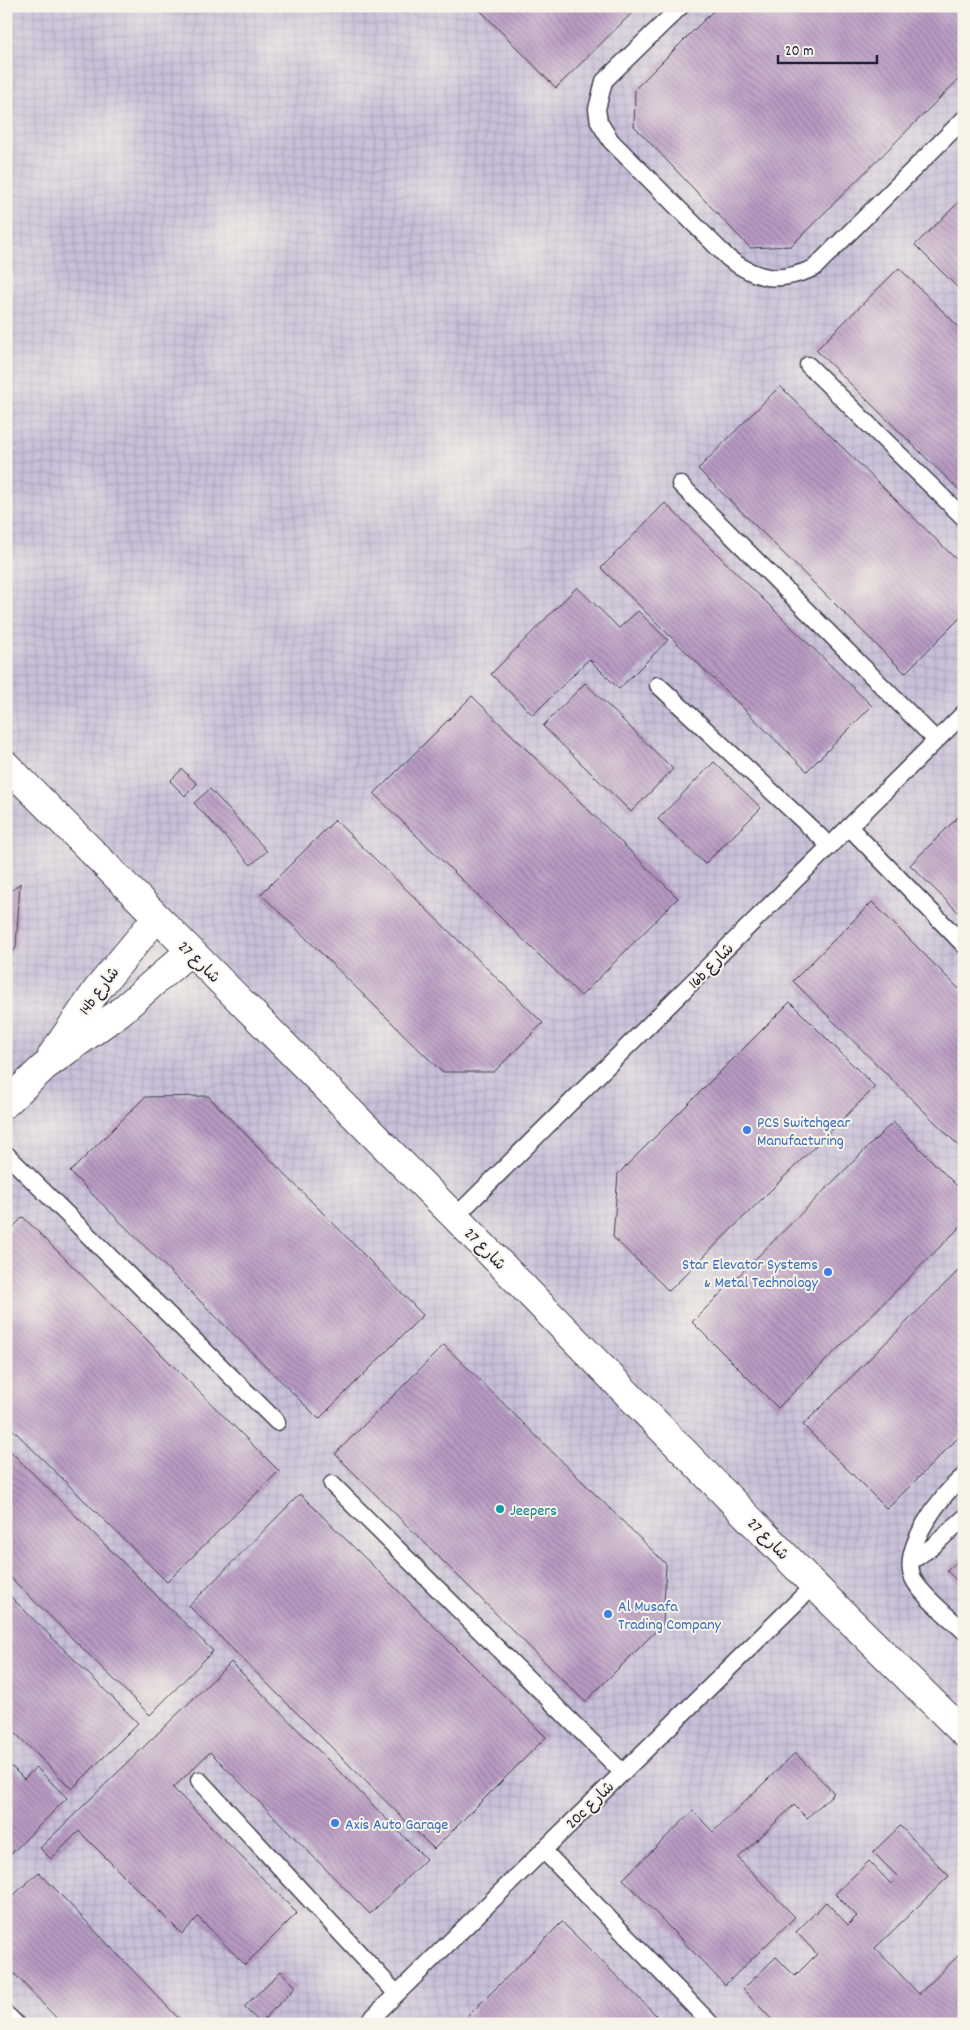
<svg xmlns="http://www.w3.org/2000/svg" width="970" height="2030" font-family="Dekko,'Playpen Sans Arabic',sans-serif">
<style>
.industrial{fill:url(#industrial-grid)}
.building{fill:url(#building-back-hatch)}
.lines{fill:none;stroke-linecap:round;stroke-linejoin:round}
.lane-casing{stroke:#403f4f;stroke-width:19}
.street-casing{stroke:#403f4f;stroke-width:30}
.lane{stroke:#fff;stroke-width:16}
.street{stroke:#fff;stroke-width:28}
.shop-dot{fill:#3f7fe0;stroke:#f7f3e8;stroke-width:2}
.culture-dot{fill:#0f9aa8;stroke:#f7f3e8;stroke-width:2}
.labels{text-anchor:middle;stroke-width:4;stroke-linejoin:round;paint-order:stroke}
.street-label{font-size:16px;fill:#22223b;stroke:#f7f3e8}
.shop-label{font-size:16px;fill:#366cbe;stroke:#f7f3e8;text-anchor:start}
.culture-label{font-size:16px;fill:#0d838f;stroke:#f7f3e8;text-anchor:start}
</style>
<defs>
<pattern id="industrial-grid" width="8" height="8" patternUnits="userSpaceOnUse" patternTransform="scale(1.25)"><rect width="8" height="8" fill="#c8bfd8"/><path d="M0 4h8M4 0v8" fill="none" stroke="#aca4ba"/></pattern>
<pattern id="building-back-hatch" width="6" height="6" patternUnits="userSpaceOnUse" patternTransform="scale(1.25)"><rect width="6" height="6" fill="#b89ac2"/><path d="M-1 5l2 2M0 0l6 6M5-1l2 2" fill="none" stroke="#957d9f"/></pattern>
</defs>
<rect width="100%" height="100%" fill="#f7f3e8"/>
<filter id="ink" filterUnits="userSpaceOnUse"><feTurbulence type="fractalNoise" baseFrequency=".02" numOctaves="2"/><feDisplacementMap in="SourceGraphic" scale="10" xChannelSelector="R" yChannelSelector="G"/><feConvolveMatrix kernelMatrix="1 2 1 2 8 2 1 2 1" color-interpolation-filters="sRGB"/></filter>
<filter id="wash" filterUnits="userSpaceOnUse"><feTurbulence type="fractalNoise" baseFrequency=".0096" numOctaves="4" result="noise"/><feDisplacementMap in="SourceGraphic" scale="20" xChannelSelector="R" yChannelSelector="G"/><feGaussianBlur stdDeviation="1.12" result="paint"/><feColorMatrix in="noise" values="0 0 0 0 0 0 0 0 0 0 0 0 0 0 0 0 0 1.4 0 .05"/><feComposite in="paint" operator="in"/></filter>
<g filter="url(#wash)">
<rect width="100%" height="100%" fill="#ebe1bf"/>
<rect class="industrial" x="6" y="6" width="958" height="2018"/>
<g id="blocks">
<g class="building">
<path d="M480,6H639L556,88L478,8Z"/>
<path d="M718,6H964V74L791,246L750,248L634,126L635,89Z"/>
<path d="M964,197V294L915,245Z"/>
<path d="M899,268L964,332V495L816,350Z"/>
<path d="M780,386L964,567V614L905,673L698,469Z"/>
<path d="M665,503L872,706L807,771L601,568Z"/>
<path d="M577,587L619,628L638,611L668,640L619,689L589,659L533,715L491,674Z"/>
<path d="M585,683L673,769L631,812L543,726Z"/>
<path d="M472,696L678,898L581,996L374,794Z"/>
<path d="M714,762L761,808L705,864L658,819Z"/>
<path d="M182,769L197,784L185,796L170,781Z"/>
<path d="M210,789L267,851L251,865L194,803Z"/>
<path d="M964,811V918L910,865Z"/>
<path d="M335,820L543,1023L494,1072H442L261,894Z"/>
<path d="M20,883L16,948L6,958V896Z"/>
<path d="M872,902L964,994V1151L793,981Z"/>
<path d="M790,1002L875,1087L669,1291L613,1237L618,1174Z"/>
<path d="M208,1096L423,1315L319,1419L70,1172L145,1097Z"/>
<path d="M893,1122L964,1193V1223L778,1408L692,1322Z"/>
<path d="M23,1217L279,1471L167,1582L6,1423V1234Z"/>
<path d="M964,1265V1432L887,1509L803,1425Z"/>
<path d="M444,1345L666,1564L663,1624L585,1702L335,1454Z"/>
<path d="M6,1447L213,1651L150,1715L6,1573Z"/>
<path d="M300,1494L546,1737L434,1849L189,1606Z"/>
<path d="M964,1555V1588L947,1571Z"/>
<path d="M6,1592L138,1723L72,1789L6,1724Z"/>
<path d="M231,1662L426,1859L370,1914L210,1752L173,1788L297,1913L245,1965L198,1917L182,1934L79,1831L51,1859L40,1848Z"/>
<path d="M795,1753L834,1793L807,1818L794,1805L738,1858L795,1917L725,1985L623,1879L693,1811L713,1832Z"/>
<path d="M6,1761L24,1779L36,1767L67,1798L6,1859Z"/>
<path d="M900,1826L949,1876L875,1948L919,1994L964,1950V2024H776L743,1989L776,1957L795,1976L817,1954L796,1932L826,1902L848,1925L857,1916L835,1894L869,1861L891,1884L898,1877L873,1852Z"/>
<path d="M39,1872L184,2024H62L6,1965V1902Z"/>
<path d="M562,1922L665,2024H460Z"/>
<path d="M281,1971L296,1987L260,2023L244,2007Z"/>
</g>
</g>
</g>
<g filter="url(#ink)">
<use href="#blocks" fill-opacity="0" stroke="#403f4f" stroke-width="1"/>
<g class="lines">
<defs>
<g id="lane">
<path d="M681,6L604,81L597,109L599,122L611,141L728,258C759,281 779,283 814,268L964,119"/>
<path d="M808,365L964,518"/>
<path d="M680,484L936,740"/>
<path d="M658,685L830,846"/>
<path d="M849,827L964,945"/>
<path d="M6,1154L277,1422"/>
<path d="M455,1217L964,713"/>
<path d="M964,1476C942,1493 900,1549 913,1578C919,1593 951,1619 964,1631"/>
<path d="M332,1484L622,1772"/>
<path d="M911,1561L932,1547L964,1518"/>
<path d="M199,1780L396,1993"/>
<path d="M543,1850L711,2024"/>
<path d="M8,2016L16,2024"/>
<path d="M366,2024L814,1585"/>
</g>
<g id="street">
<path d="M6,765L455,1217L814,1585L964,1733"/>
<path d="M52,1055L97,990L157,917"/>
<path d="M6,1103L44,1067L120,1012L190,951"/>
</g>
</defs>
<use href="#lane" class="lane-casing"/>
<use href="#street" class="street-casing"/>
<use href="#lane" class="lane"/>
<use href="#street" class="street"/>
</g>
</g>
<g class="shop-dot">
<circle cx="747" cy="1130" r="5"/>
<circle cx="828" cy="1272" r="5"/>
<circle cx="608" cy="1614" r="5"/>
<circle cx="335" cy="1823" r="5"/>
</g>
<circle class="culture-dot" cx="500" cy="1509" r="5"/>
<g class="labels">
<g class="street-label">
<text transform="translate(200 961) rotate(45)" y="6">شارع 27</text>
<text transform="translate(710 965) rotate(-45)" y="6">16b شارع</text>
<text transform="translate(98 990) rotate(-53)" y="6">14b شارع</text>
<text transform="translate(486 1248) rotate(46)" y="6">شارع 27</text>
<text transform="translate(769 1538) rotate(46)" y="6">شارع 27</text>
<text transform="translate(589 1804) rotate(-44)" y="6">20c شارع</text>
</g>
<g class="shop-label">
<text x="757" y="1127">PCS Switchgear<tspan x="757" dy="18">Manufacturing</tspan></text>
<text x="818" y="1269" text-anchor="end">Star Elevator Systems<tspan x="818" dy="18">&amp; Metal Technology</tspan></text>
<text x="618" y="1611">Al Musafa<tspan x="618" dy="18">Trading Company</tspan></text>
<text x="345" y="1829">Axis Auto Garage</text>
</g>
<g class="culture-label">
<text x="510" y="1515">Jeepers</text>
</g>
</g>
<rect width="970" height="2030" fill="none" stroke="#f7f3e8" stroke-width="25"/>
<path d="M778 55v8h99v-8" fill="none" stroke="#22223b" stroke-width="2.5"/>
<text x="785" y="55" font-size="15" fill="#22223b" stroke="#f7f3e8" stroke-width="4" paint-order="stroke">20 m</text>
</svg>
